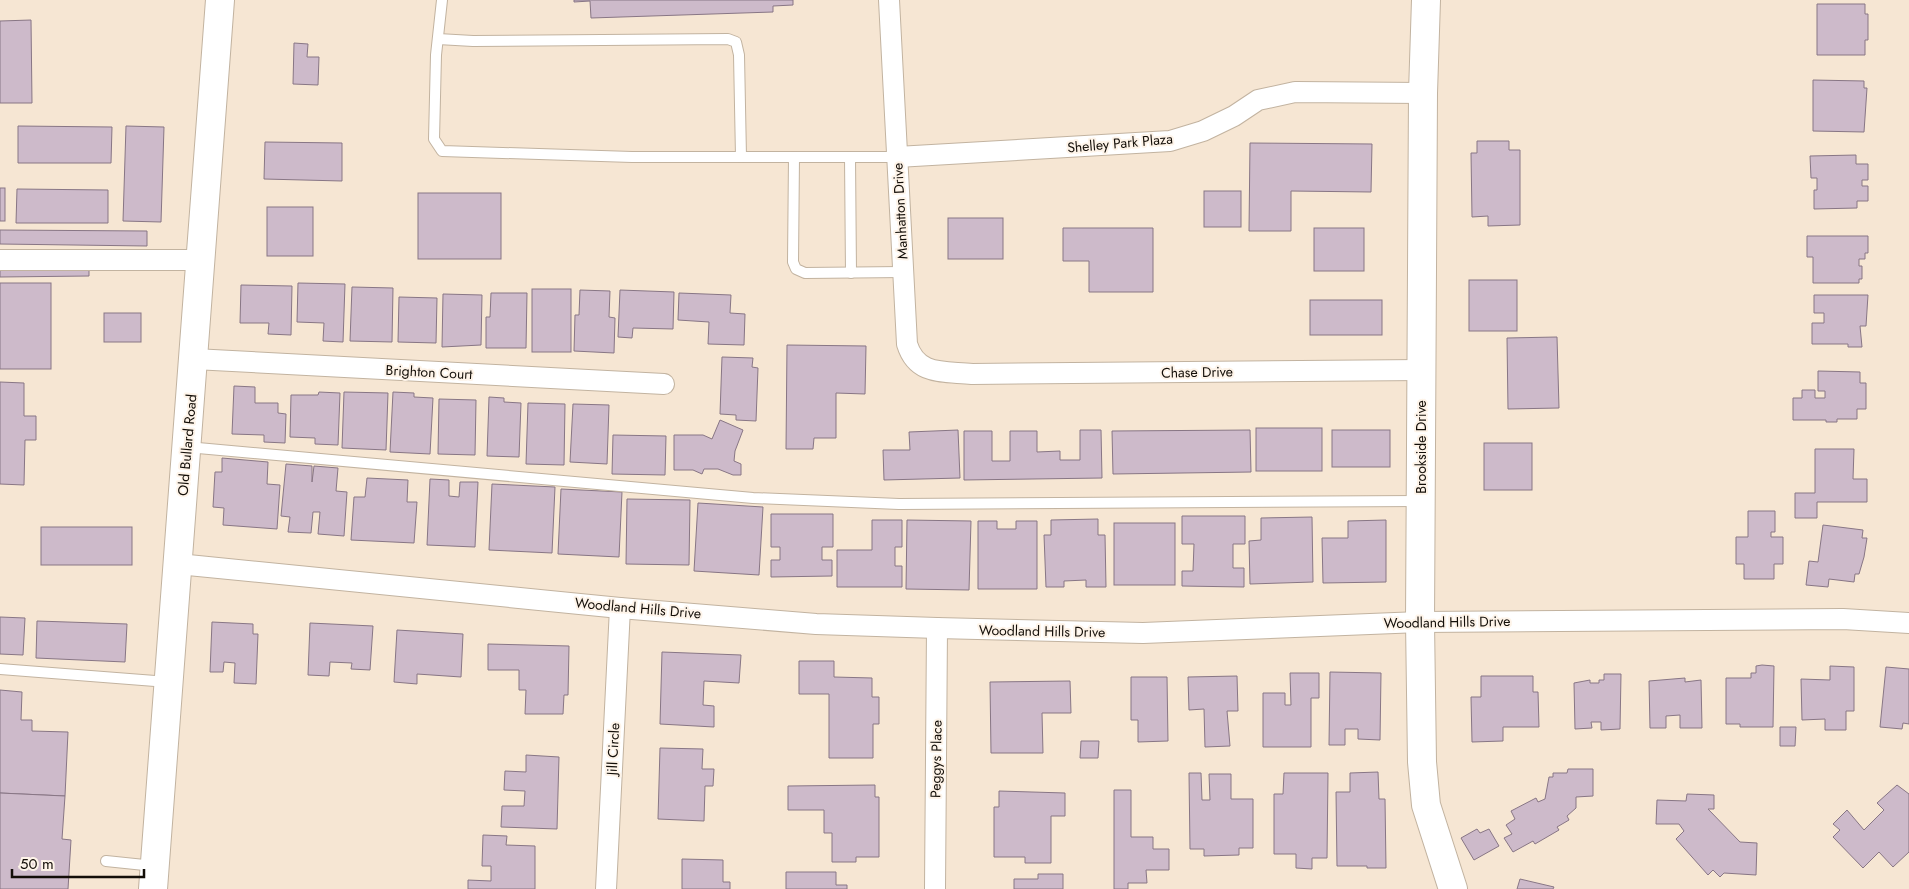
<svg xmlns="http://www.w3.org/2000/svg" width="1909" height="889" font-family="Jost,sans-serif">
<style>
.building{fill:#cdbaca;stroke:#887685}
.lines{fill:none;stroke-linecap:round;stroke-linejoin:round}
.lane-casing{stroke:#c2b3a0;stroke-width:12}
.street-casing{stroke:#c2b3a0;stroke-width:22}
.secondary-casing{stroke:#c2b3a0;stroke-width:30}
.lane{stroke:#fff;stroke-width:10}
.street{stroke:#fff;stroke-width:20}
.secondary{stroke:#fff;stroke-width:28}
.labels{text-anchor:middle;stroke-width:4;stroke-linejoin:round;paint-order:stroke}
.street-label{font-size:14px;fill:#130e08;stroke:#fef4e9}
</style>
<rect width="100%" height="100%" fill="#f6e6d3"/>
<g class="building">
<path d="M574,0H793V5L773,6V12L591,18L590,1L574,2Z"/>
<path d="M1817,4H1865V14H1868V40H1865V55H1817Z"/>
<path d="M31,20L32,103H0V21Z"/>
<path d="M294,43L308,44L307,57H319L318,85L293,84Z"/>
<path d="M1813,80L1864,81V88H1867L1864,132L1813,131Z"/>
<path d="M18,126L112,127L111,163H18Z"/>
<path d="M126,126L164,127L161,222L123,221Z"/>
<path d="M1477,141H1509V150H1520V225L1488,226V216L1472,217L1471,153H1477Z"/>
<path d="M265,142L342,143V181L264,179Z"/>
<path d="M1250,143L1372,144L1371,192L1291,191V231H1249Z"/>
<path d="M1856,155V164H1868V180H1862V186H1868V201H1857V208L1814,209V190H1817V178H1811L1810,156Z"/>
<rect x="0" y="188" width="5" height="33"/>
<path d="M17,189L108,190V223H16Z"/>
<rect x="1204" y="191" width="37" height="36"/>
<rect x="418" y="193" width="83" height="66"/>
<rect x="267" y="207" width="46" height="49"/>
<rect x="948" y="218" width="55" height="41"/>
<path d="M1063,228H1153V292H1089V261H1063Z"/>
<rect x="1314" y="228" width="50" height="43"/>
<path d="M0,230L147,231V246L0,244Z"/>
<path d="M1807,236H1868V253H1865V259H1859V266H1862V279H1859V283H1813V257H1807Z"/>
<path d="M0,262H89V276L0,277Z"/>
<rect x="1469" y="280" width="48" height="51"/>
<rect x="0" y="283" width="51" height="86"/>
<path d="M298,283L345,284L343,342L323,341L324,323L297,322Z"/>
<path d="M241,285L292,286L291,335L268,334L269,323H240Z"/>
<path d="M352,287L393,288L392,342L350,341Z"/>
<rect x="532" y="289" width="39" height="63"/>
<path d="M580,290L610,291L609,317L615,318L614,353L574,351L575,315H579Z"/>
<path d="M620,290L674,292L673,329L633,328L632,338L618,337Z"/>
<path d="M491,293H527L526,348H486V317H490Z"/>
<path d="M679,293L731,295L730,313L745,314L744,345L708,344L709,322L678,320Z"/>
<path d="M443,294L482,295L481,345L442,347Z"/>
<path d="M1814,295H1868L1866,326H1860L1862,347H1848V344H1812V323H1824V313H1814Z"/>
<path d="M399,297L437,298L436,343L398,342Z"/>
<rect x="1310" y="300" width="72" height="35"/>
<rect x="104" y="313" width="37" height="29"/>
<path d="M1557,337L1559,408L1508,409L1507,338Z"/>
<path d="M787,345L866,346L865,394L836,393V438H814L813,449H786Z"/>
<path d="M722,357L753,358L752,367L758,368L756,421L736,420V415L720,414Z"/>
<path d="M1818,371L1860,372V383H1866V409H1857V419H1837V422H1826V420H1793V398H1802V390H1815V398H1825V391H1818Z"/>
<path d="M0,382L24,383V416H36V440H25L24,485L0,484Z"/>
<path d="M234,386L255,387V403H278V413L286,414L285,443L264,442V435L232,434Z"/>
<path d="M319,392L340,393L338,445L315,444V438L290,437L291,395H318Z"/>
<path d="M344,392L388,393L386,450L342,448Z"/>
<path d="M393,392L414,393V397L433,398L430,454L390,452Z"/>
<path d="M489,397L504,398V402L521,403L519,457L487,456Z"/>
<path d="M439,399L476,400L475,455L438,454Z"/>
<path d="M528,403L565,404L564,465L526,464Z"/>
<path d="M573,404L609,405L607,464L570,462Z"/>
<path d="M720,420L743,430L735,451L734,461L741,464V475H733L718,469H704L702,474L693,470H674V435H703L712,439Z"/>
<rect x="1256" y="428" width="66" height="43"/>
<path d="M958,430L960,478L884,480L883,450H910L909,432Z"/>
<path d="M1080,430H1101L1102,478L964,480V431H992V461H1010V431H1037V452L1060,451V460H1080Z"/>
<path d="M1250,430L1251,472L1113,474L1112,431Z"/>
<rect x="1332" y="430" width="58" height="37"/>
<path d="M613,435L666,436L665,475L612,474Z"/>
<rect x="1484" y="443" width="48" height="47"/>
<path d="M1815,449H1854L1853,479H1867V502H1817V518H1795V493H1815Z"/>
<path d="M222,458L268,462L267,484L280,485L277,529L223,525L224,508L213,507L215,472H222Z"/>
<path d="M286,464L312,466V482L314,466L338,468L336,491L347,492L344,536L318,534L320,512H313L311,533L288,532L290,517L281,516Z"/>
<path d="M367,478L408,480L407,502H417L414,543L351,540L354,497H365Z"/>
<path d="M430,479L449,480V496L459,497L460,482H478L475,547L427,545Z"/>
<path d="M492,484L555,487L552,553L489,550Z"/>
<path d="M561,489L622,492L619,557L558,554Z"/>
<path d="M627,499L690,500L689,565L626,564Z"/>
<path d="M698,503L763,507L759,575L694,571Z"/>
<path d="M1748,511H1775V532H1771V537H1783V564H1774V579H1744V564H1736V537H1748Z"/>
<path d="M771,514H833V547H822V560H832V576L771,577V560H780V547H771Z"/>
<path d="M1182,516H1245V544H1233V568H1244V587L1182,586V571H1193L1194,544H1182Z"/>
<path d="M1312,517L1313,582L1250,584L1249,541L1261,540V518Z"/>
<path d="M1098,519V535H1105L1106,587H1086V580L1064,581V587H1046L1044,535H1051V520Z"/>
<path d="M872,520H902V547H895V566H902V587H837V550H872Z"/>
<path d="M907,520L971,521L969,590L906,589Z"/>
<path d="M1386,520V582L1323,583L1322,538H1348V521Z"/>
<path d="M978,521H997V529H1016V521H1037V589H978Z"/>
<rect x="1114" y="523" width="61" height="62"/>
<path d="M1823,525L1863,530L1862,538H1867L1864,557L1859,574H1855L1854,582L1829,579L1828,587L1806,585L1809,561L1818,562Z"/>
<rect x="41" y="527" width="91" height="38"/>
<path d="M0,617L25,618L23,655L0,654Z"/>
<path d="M37,621L127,624L125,662L36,658Z"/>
<path d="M212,622L253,624V634H258L256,684L234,683L235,663L224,662L223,672H210Z"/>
<path d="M310,623L373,626L370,670L351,669L352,663L330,662L329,676L308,675Z"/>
<path d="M397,630L463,634L461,677L417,674V684L394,682Z"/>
<path d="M488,644L569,646L568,695H564L563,714H525L526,690H519V670H488Z"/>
<path d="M662,652L741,655L739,683L704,681L703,705L714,706V727L660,724Z"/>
<path d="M799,661H834V677L872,678V697H879V724H873V758H829V694H799Z"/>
<path d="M1762,665L1774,666L1773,727H1740V724H1726V678H1751V673H1756V666Z"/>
<path d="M1830,666L1854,667V711H1846V730H1825V719L1802,720L1801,679L1830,680Z"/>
<path d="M1886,667L1909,669V724L1903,723L1902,729L1880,727Z"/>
<path d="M1330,672L1381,673L1380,740L1358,739V729H1345V745H1329Z"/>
<path d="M1290,673H1319V698H1311V747H1263V693H1285V705H1291Z"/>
<path d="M1604,674H1621L1620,729L1601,730V722H1591L1592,728L1575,729L1574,683L1590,680V683H1599V680H1604Z"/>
<path d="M1237,676L1238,711H1227L1230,746L1205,747L1204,709L1189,710L1188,677Z"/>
<path d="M1481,676H1533V692H1538L1539,727H1503V741L1472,742L1471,697H1481Z"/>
<path d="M1131,677H1167L1168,741L1138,742V720H1131Z"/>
<path d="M1685,678V682L1701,680L1702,728H1680V715L1666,716V728H1650L1649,681Z"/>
<path d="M1070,681L1071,713H1042L1043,753H991L990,682Z"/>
<path d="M0,690L22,692L21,720H32V731L68,732L65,796L0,793Z"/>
<path d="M1780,727H1796L1795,746H1780Z"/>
<path d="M1081,741H1099L1098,758H1080Z"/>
<path d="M660,748L703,749L702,769H714L713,786H705L704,821L658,819Z"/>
<path d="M526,755L559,757L557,829L501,827L502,806H524L525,791L504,790L505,771L526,772Z"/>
<path d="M1568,769H1593V796L1576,797V808L1567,816L1569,820L1557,827L1559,830L1535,844L1533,841L1513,852L1504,838L1512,834L1506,825L1515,819L1511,811L1536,798L1538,802L1545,799L1549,777H1553V773H1567Z"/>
<path d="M1378,772L1379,799H1385L1386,868H1367V866H1337L1336,792H1350V773Z"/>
<path d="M1189,773H1201L1202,800H1210L1209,774H1231V799H1253V848H1239V855L1204,856V849H1190Z"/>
<path d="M1284,773H1328L1327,858H1312V869L1296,868V854H1274V794H1283Z"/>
<path d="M875,785V797H879V857H856V862H832V833H824V810H788V786Z"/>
<path d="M1897,785L1909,794V852L1893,867L1879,852L1863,868L1833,837L1840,830L1833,824L1847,810L1864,830L1884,810L1877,803Z"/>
<path d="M1114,790H1131V837H1153V849H1169V870H1146L1147,883H1128V889H1114Z"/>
<path d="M999,791L1065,793V816H1051V863H1025V857H994V807H999Z"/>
<path d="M0,793L65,796L62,839L71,840L68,889H0Z"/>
<path d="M1687,794L1714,795V809H1708L1740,842L1757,843L1756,875L1724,873L1720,877L1713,870L1708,875L1676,839L1684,831L1679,824H1656L1657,800L1686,801Z"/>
<path d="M1477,829L1480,833L1489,829L1499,846L1474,860L1461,838Z"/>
<path d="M483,835L507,836L506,845L535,846V889H468V880L491,881V866H482Z"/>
<path d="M682,859L723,860V882H730V889H682Z"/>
<path d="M786,872H836V885H847V889H786Z"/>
<path d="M1038,874H1063V889H1014V879H1038Z"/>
<path d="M1520,879L1554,887L1553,889H1517Z"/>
</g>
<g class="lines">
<defs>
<g id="lane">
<path d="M442,0L436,55L434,139L442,151L632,157H897"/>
<path d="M438,39L473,41L728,39L736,42L739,55L741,157"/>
<path d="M794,157L793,262L796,269L805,273L903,272"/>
<path d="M850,157L851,273"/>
<path d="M187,447L753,498L899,504L1420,501"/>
<path d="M0,669L168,682"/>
<path d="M106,861L154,866"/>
</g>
<g id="street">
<path d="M889,0L907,344C917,376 943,371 972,374L1422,370"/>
<path d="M897,157L1170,141L1203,131L1234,116L1258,100L1295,92L1423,93"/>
<path d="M0,260H201"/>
<path d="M194,359L664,384"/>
<path d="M178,564L620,608L816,624L937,628L1143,633L1420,622L1843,619L1909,623"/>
<path d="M606,889L620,608"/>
<path d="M935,889L937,628"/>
</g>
<g id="secondary">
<path d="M1426,0L1423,93L1420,622L1422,762L1426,805L1453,889"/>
<path d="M153,889L220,0"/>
</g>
</defs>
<use href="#lane" class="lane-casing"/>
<use href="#street" class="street-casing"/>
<use href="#secondary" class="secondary-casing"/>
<use href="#lane" class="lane"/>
<use href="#street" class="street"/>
<use href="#secondary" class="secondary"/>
</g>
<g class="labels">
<g class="street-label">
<text transform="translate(1120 143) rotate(-5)" y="5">Shelley Park Plaza</text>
<text transform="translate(900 211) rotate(-93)" y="5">Manhatton Drive</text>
<text transform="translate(429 372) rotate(3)" y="5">Brighton Court</text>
<text transform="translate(1197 372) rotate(-1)" y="5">Chase Drive</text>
<text transform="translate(187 445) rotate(-85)" y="5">Old Bullard Road</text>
<text transform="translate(1421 447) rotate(-90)" y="5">Brookside Drive</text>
<text transform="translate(638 608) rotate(5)" y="5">Woodland Hills Drive</text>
<text transform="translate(1447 622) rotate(-1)" y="5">Woodland Hills Drive</text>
<text transform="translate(1042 631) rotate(1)" y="5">Woodland Hills Drive</text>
<text transform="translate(613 749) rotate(-87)" y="5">Jill Circle</text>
<text transform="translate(936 759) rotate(-89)" y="5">Peggys Place</text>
</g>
</g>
<path d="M12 869v8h132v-8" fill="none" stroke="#130e08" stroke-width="2.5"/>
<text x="20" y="869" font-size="15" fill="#130e08" stroke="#fef4e9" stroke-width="4" paint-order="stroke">50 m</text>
</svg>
